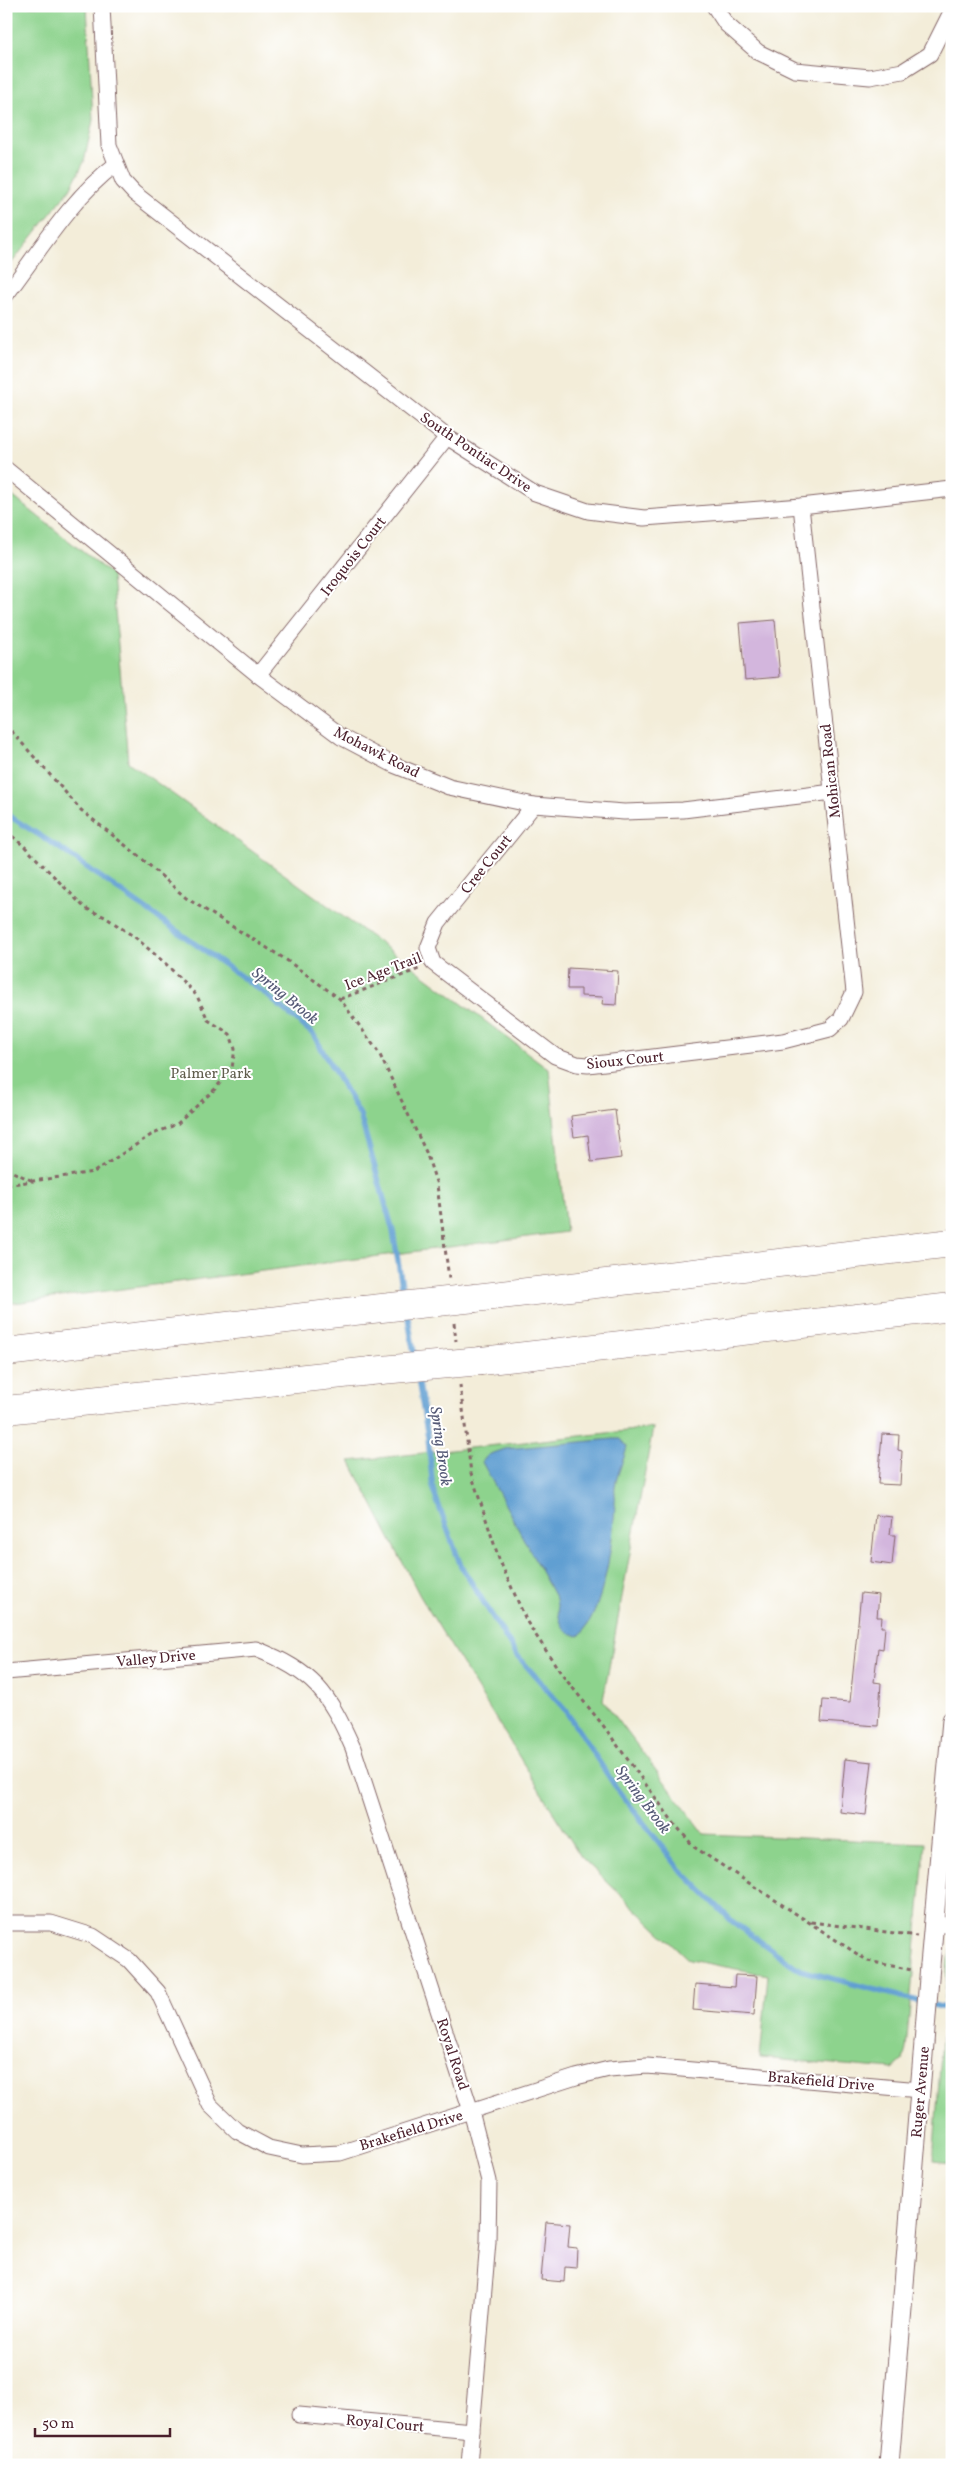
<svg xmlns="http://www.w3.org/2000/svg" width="958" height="2471" font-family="Vollkorn,serif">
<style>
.green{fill:#8dd38d;stroke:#6c795c}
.water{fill:#609fd2;stroke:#555f7e}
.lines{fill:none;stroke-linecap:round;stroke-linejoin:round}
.stream{stroke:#609fd2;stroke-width:5.5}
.building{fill:#d3b6dd}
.minor-casing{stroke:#856768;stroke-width:17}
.tertiary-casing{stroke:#856768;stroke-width:21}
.motorway-casing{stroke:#856768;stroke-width:29}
.path{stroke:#856768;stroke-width:3;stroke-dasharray:4 4;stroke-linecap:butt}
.minor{stroke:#fff;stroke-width:15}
.tertiary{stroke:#fff;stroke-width:19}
.motorway{stroke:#fff;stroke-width:28}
.tertiary-bridge-casing{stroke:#856768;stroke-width:21;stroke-linecap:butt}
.motorway-bridge-casing{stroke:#856768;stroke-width:29;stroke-linecap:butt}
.tertiary-bridge{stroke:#fff;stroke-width:19}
.motorway-bridge{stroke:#fff;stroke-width:28}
.labels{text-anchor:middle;stroke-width:4;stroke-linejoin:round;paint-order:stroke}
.street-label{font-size:15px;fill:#4a1f2b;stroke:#fff}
.park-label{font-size:15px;fill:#615e4d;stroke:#fff}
.water-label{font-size:16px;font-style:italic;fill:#545976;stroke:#fff}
</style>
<rect width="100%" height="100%" fill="#fff"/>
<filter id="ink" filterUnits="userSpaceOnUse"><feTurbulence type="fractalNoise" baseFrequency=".02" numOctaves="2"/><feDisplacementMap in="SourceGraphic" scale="10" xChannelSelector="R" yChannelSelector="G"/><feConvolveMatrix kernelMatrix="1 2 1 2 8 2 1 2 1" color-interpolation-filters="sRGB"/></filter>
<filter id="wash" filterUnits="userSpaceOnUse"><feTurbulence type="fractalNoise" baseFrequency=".0096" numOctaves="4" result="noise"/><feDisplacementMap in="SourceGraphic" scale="20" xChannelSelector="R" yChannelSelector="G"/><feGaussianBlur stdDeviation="1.12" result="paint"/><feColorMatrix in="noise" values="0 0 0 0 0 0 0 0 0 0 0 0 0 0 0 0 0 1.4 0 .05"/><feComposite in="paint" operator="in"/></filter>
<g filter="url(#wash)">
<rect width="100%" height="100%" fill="#f3edd9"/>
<g class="green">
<path d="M6,6H87L93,120L84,162L70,189L6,270Z"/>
<path d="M6,491L112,575L128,762L405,961L549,1069L566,1232L6,1304Z"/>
<path d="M653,1428L603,1700L704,1834L925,1843L906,2049L903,2060L893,2069L760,2058L768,1975L689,1960L581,1857L420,1596L350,1461Z"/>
<path d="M952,1948V2163L933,2161L948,1959Z"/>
</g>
<path class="water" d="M613,1439H620L627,1447C624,1460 617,1473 615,1487C614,1491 616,1497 615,1502C614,1536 604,1613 579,1636C559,1633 559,1617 556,1599L482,1462L488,1455L505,1449Z"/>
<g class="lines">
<g class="stream">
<path d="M6,814L61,849L263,992L313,1034L360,1115L393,1231L404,1298"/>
<path d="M407,1312L415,1359"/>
<path d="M417,1373L428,1437L433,1490L461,1566L516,1654L565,1710L617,1789L679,1868L733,1922L800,1970L952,2010"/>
</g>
</g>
<g id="blocks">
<g class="building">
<path d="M775,620L780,677L745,680L740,623Z"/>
<path d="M568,968L618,971L616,1005L602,1004L603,997L581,996V989H567Z"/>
<path d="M615,1110L621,1158L591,1162L588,1135L574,1137L571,1116Z"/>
<path d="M882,1434L899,1435L898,1450L902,1451L900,1485L878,1484Z"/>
<path d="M876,1515L892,1517L890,1535H895L892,1565L871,1562Z"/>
<path d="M861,1593L879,1595L877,1617H882L881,1627H885L883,1649L878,1648L874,1682L881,1683L878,1726L821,1722L823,1700L850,1702Z"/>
<path d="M845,1759L872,1762L866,1815L840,1812Z"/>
<path d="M735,1975L757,1976L754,2015L693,2010L695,1984L734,1987Z"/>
<path d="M546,2222L570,2224L568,2247L577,2248L576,2268L565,2267L564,2282L541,2280Z"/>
</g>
</g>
</g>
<g filter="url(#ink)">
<use href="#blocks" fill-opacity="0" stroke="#856768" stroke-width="1"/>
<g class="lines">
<defs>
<g id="minor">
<path d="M102,6L109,145L123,181L134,193L447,437L535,493L588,511L644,518L801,506L952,489"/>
<path d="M714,6L726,24L758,52L795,70L870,77L903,71L930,54L951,12L950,6"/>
<path d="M6,295C38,253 72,197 115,165"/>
<path d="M6,469L258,675L341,737L394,765L449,787L534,805L624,812L683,810L833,792"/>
<path d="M258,675L447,437"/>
<path d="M534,805L438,923L428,948L433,963L555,1056L577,1064L588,1065L783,1041L830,1029L841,1019L854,992L801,506"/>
<path d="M6,1672L256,1649C314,1672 328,1692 353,1748L471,2111L489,2181L488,2242L469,2465"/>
<path d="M6,1923H51L93,1936L129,1960L158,1992L210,2105L237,2131L269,2148L302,2155L340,2153L576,2077L609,2069L647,2066L920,2090"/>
<path d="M932,1923L952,1926"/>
<path d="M299,2415L472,2431"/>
</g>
<g id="tertiary">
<path d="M930,1965L952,1720"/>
<path d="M889,2465L924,2043"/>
</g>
<g id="motorway">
<path d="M475,1298L952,1243"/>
<path d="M6,1352L363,1310"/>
<path d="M481,1361L952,1307"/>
<path d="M6,1410L371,1371"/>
</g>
</defs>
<use href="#minor" class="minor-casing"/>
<use href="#tertiary" class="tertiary-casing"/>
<use href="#motorway" class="motorway-casing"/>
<g class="path">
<path d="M6,725L81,810L140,857L186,898L285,959L340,999L379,1053L426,1152L437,1185L449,1279"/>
<path d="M6,831L24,846L85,908L105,917L136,938L166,964L197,996L208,1020L230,1034L235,1049L232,1068L215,1089L177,1124L151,1135L94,1172L6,1185"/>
<path d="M340,999L419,969"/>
<path d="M6,1169L33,1181"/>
<path d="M454,1323L456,1341"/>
<path d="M460,1385L471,1473L499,1559L527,1622L563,1676L602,1724L673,1822L694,1847L868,1961L912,1970"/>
<path d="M811,1922L917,1936"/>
</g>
<use href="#minor" class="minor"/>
<use href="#tertiary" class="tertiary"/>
<use href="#motorway" class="motorway"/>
<defs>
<path id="tertiary-bridge" d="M924,2043L930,1965"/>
<g id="motorway-bridge">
<path d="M363,1310L475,1298"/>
<path d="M371,1371L481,1361"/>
</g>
</defs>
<use href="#tertiary-bridge" class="tertiary-bridge-casing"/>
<use href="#motorway-bridge" class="motorway-bridge-casing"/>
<use href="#tertiary-bridge" class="tertiary-bridge"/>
<use href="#motorway-bridge" class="motorway-bridge"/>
</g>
</g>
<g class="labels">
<g class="street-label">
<text transform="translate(476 452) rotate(34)" y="5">South Pontiac Drive</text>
<text transform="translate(353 556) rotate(-52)" y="5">Iroquois Court</text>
<text transform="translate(377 752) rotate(27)" y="5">Mohawk Road</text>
<text transform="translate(830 771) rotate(-96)" y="5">Mohican Road</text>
<text transform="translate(486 864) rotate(-51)" y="5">Cree Court</text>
<text transform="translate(383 971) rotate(-21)" y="5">Ice Age Trail</text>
<text transform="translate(625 1060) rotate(-6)" y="5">Sioux Court</text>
<text transform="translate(156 1658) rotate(-5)" y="5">Valley Drive</text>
<text transform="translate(453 2054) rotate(72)" y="5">Royal Road</text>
<text transform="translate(821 2081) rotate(5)" y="5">Brakefield Drive</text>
<text transform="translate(920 2092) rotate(-85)" y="5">Ruger Avenue</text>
<text transform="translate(411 2130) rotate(-17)" y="5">Brakefield Drive</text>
<text transform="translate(385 2423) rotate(5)" y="5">Royal Court</text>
</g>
<g class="park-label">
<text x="211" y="1078">Palmer Park</text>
</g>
<g class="water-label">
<text transform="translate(286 995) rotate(39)" y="6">Spring Brook</text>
<text transform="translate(442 1446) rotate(82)" y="6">Spring Brook</text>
<text transform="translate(644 1799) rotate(53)" y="6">Spring Brook</text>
</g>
</g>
<rect width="958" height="2471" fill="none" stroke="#fff" stroke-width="25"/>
<path d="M35 2428v8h135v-8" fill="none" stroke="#4a1f2b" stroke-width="2.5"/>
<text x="42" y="2428" font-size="15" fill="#4a1f2b" stroke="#ffffff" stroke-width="4" paint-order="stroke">50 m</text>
</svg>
